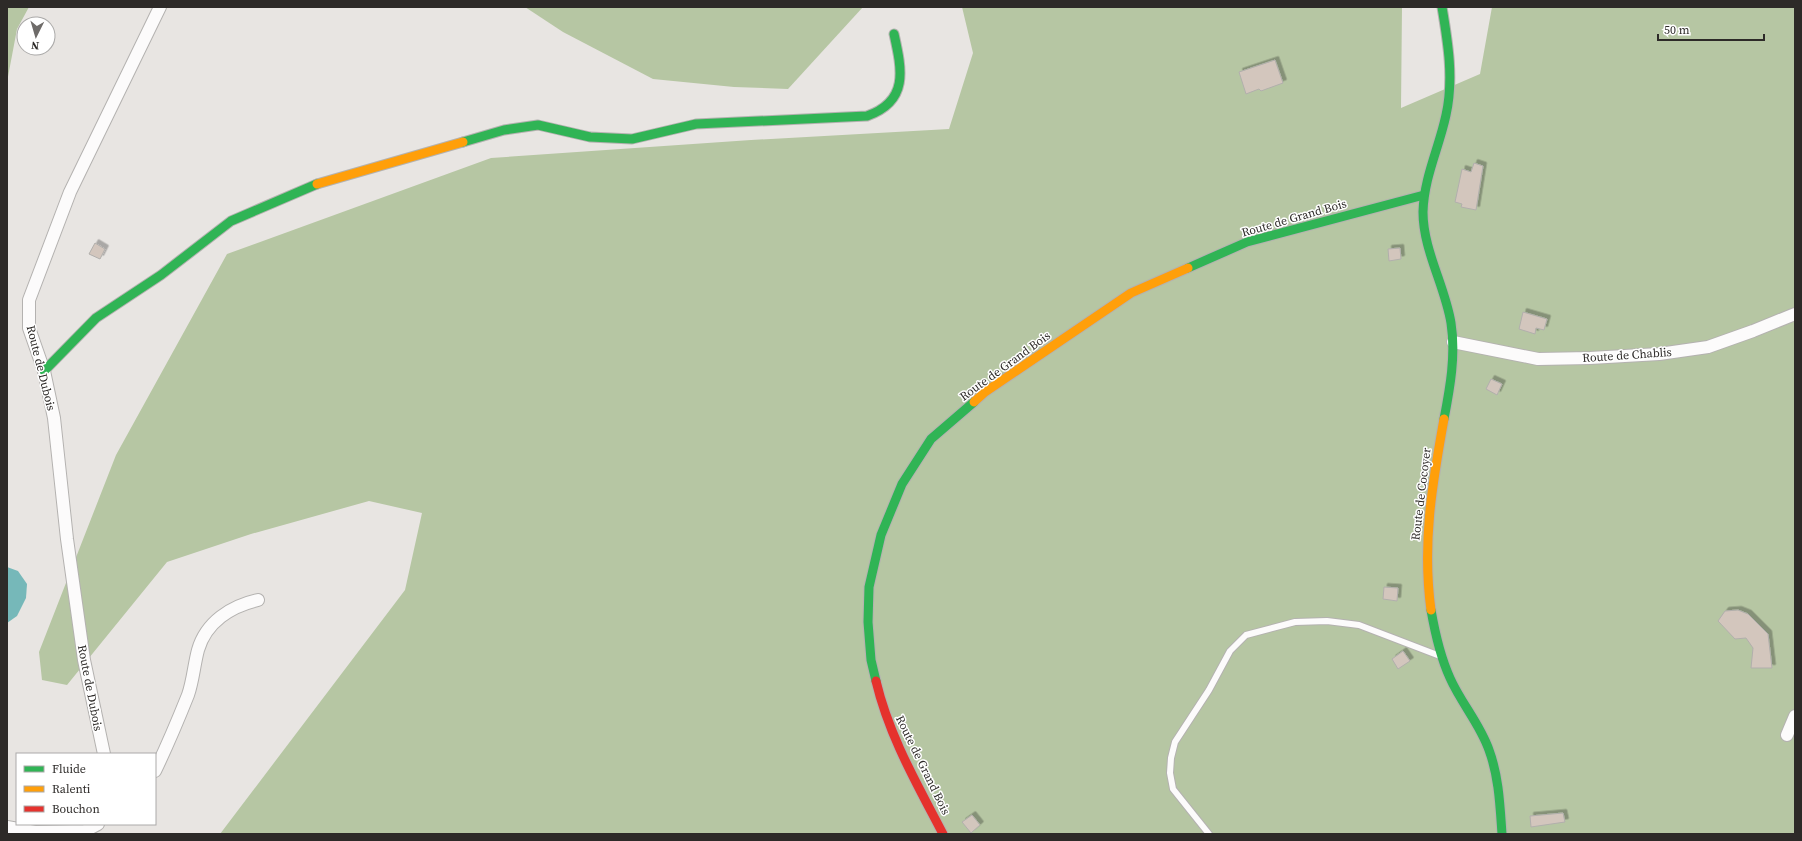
<svg xmlns="http://www.w3.org/2000/svg" width="1802" height="841" font-family="'Source Serif 4',serif">
<style>
.forest{fill:#b6c6a3}
.water{fill:#76b8b9}
.building{fill:#d3c6bd;stroke:#b1afac;filter:url(#shadow)}
.lines{fill:none;stroke-linecap:round;stroke-linejoin:round}
.lane-casing{stroke:#b4b2b0;stroke-width:8}
.street-casing{stroke:#b4b2b0;stroke-width:14}
.fast-casing{stroke:#b4b2b0;stroke-width:11}
.slow-casing{stroke:#b4b2b0;stroke-width:11}
.jam-casing{stroke:#b4b2b0;stroke-width:11}
.lane{stroke:#fcfbfb;stroke-width:6}
.street{stroke:#fcfbfb;stroke-width:12}
.fast{stroke:#30b455;stroke-width:9}
.slow{stroke:#ff9f0a;stroke-width:9}
.jam{stroke:#e5322d;stroke-width:9}
.labels{text-anchor:middle;stroke-width:3;stroke-linejoin:round;paint-order:stroke}
.street-label{font-size:12px;fill:#2d2a28;stroke:#fff}
</style>
<defs>
<filter id="shadow"><feDropShadow dx="3.5" dy="-3.5" stdDeviation="0" flood-color="#0004"/></filter>
</defs>
<rect width="100%" height="100%" fill="#e8e5e2"/>
<g class="forest">
<path d="M7,7H29L17,29L7,82Z"/>
<path d="M525,7H863L788,89L734,87L653,79L563,32Z"/>
<path d="M962,7H1402L1401,108L1480,74L1492,7H1795V834H220L405,590L422,513L369,501L251,534L167,562L67,685L42,680L39,652L116,455L227,254L491,158L751,140L949,129L973,53Z"/>
</g>
<path class="water" d="M7,567L18,571L27,584L26,598L17,616L7,623Z"/>
<g class="building">
<path d="M1275,60L1283,83L1261,91L1259,89L1246,94L1239,72Z"/>
<path d="M1474,163L1483,166L1476,210L1461,207L1462,204L1455,202L1462,169L1471,172Z"/>
<path d="M95,243L105,249L100,259L89,254Z"/>
<path d="M1400,248L1401,259L1389,261L1388,249Z"/>
<path d="M1523,312L1547,319L1544,330L1536,328L1535,334L1519,329Z"/>
<path d="M1491,379L1502,384L1497,395L1486,389Z"/>
<path d="M1384,587L1398,588L1397,601L1383,599Z"/>
<path d="M1738,610L1748,614L1768,634L1772,668H1751L1753,648L1746,638L1735,639L1718,621L1725,611Z"/>
<path d="M1403,651L1410,661L1398,669L1392,659Z"/>
<path d="M1563,813L1565,822L1531,827L1530,816Z"/>
<path d="M972,815L980,825L971,833L962,822Z"/>
</g>
<g class="lines">
<defs>
<path id="lane" d="M1209,834L1173,789L1170,773L1171,758L1175,742L1209,690L1230,651L1246,635L1295,622L1327,621L1359,625L1440,656"/>
<g id="street">
<path d="M1453,342L1538,359L1590,358L1659,354L1708,347L1753,331L1795,314"/>
<path d="M1787,735L1795,716"/>
<path d="M104,754L84,660L67,539L54,418L44,371L29,328V300L70,192L160,7"/>
<path d="M155,771C167,746 178,720 188,695C193,681 194,665 198,650C206,622 231,606 258,600"/>
<path d="M7,827L35,832L85,831L98,824"/>
</g>
<g id="fast">
<path d="M1442,7C1448,43 1454,79 1446,115C1439,148 1424,177 1423,212C1423,250 1445,286 1451,323C1456,355 1450,388 1444,419"/>
<path d="M463,142L504,130L538,125L590,137L632,139L696,124L867,116C909,101 902,70 894,34"/>
<path d="M1188,268L1247,242L1424,195"/>
<path d="M44,371L96,318L161,275L231,221L317,184"/>
<path d="M1431,610C1435,633 1440,656 1450,678C1461,703 1480,724 1489,750C1499,777 1500,806 1502,834"/>
<path d="M876,681L871,660L868,622L869,587L881,535L902,484L931,439L974,402"/>
</g>
<g id="slow">
<path d="M317,184L463,142"/>
<path d="M974,402L985,392L1131,293L1188,268"/>
<path d="M1431,610C1422,544 1432,485 1444,419"/>
</g>
<path id="jam" d="M876,681C889,736 917,784 943,834"/>
</defs>
<use href="#lane" class="lane-casing"/>
<use href="#street" class="street-casing"/>
<use href="#fast" class="fast-casing"/>
<use href="#slow" class="slow-casing"/>
<use href="#jam" class="jam-casing"/>
<use href="#lane" class="lane"/>
<use href="#street" class="street"/>
<use href="#fast" class="fast"/>
<use href="#slow" class="slow"/>
<use href="#jam" class="jam"/>
</g>
<g class="labels">
<g class="street-label">
<text transform="translate(1294 218) rotate(-16)" y="4">Route de Grand Bois</text>
<text transform="translate(1627 355) rotate(-4)" y="4">Route de Chablis</text>
<text transform="translate(1005 366) rotate(-36)" y="4">Route de Grand Bois</text>
<text transform="translate(41 368) rotate(76)" y="4">Route de Dubois</text>
<text transform="translate(1421 494) rotate(-83)" y="4">Route de Cocoyer</text>
<text transform="translate(90 688) rotate(79)" y="4">Route de Dubois</text>
<text transform="translate(923 765) rotate(64)" y="4">Route de Grand Bois</text>
</g>
</g>
<rect width="1802" height="841" fill="none" stroke="#2d2a28" stroke-width="16"/>
<rect x="16" y="753" width="140" height="72" fill="#ffffff" stroke="#abaaa9"/>
<rect x="24" y="766" width="20" height="6" fill="#30b455" stroke="#abaaa9"/>
<text x="52" y="773" font-size="12" fill="#2d2a28">Fluide</text>
<rect x="24" y="786" width="20" height="6" fill="#ff9f0a" stroke="#abaaa9"/>
<text x="52" y="793" font-size="12" fill="#2d2a28">Ralenti</text>
<rect x="24" y="806" width="20" height="6" fill="#e5322d" stroke="#abaaa9"/>
<text x="52" y="813" font-size="12" fill="#2d2a28">Bouchon</text>
<g transform="translate(36 36) rotate(185)"><circle r="19" fill="#ffffff" stroke="#abaaa9"/>
<path d="M0-3L7 15L0 10L-7 15Z" fill="#6e6b69"/>
<text y="-6" font-size="11" font-weight="bold" text-anchor="middle" fill="#2d2a28">N</text>
</g>
<path d="M1658 34v6h106v-6" fill="none" stroke="#2d2a28" stroke-width="2"/>
<text x="1664" y="34" font-size="12" fill="#2d2a28" stroke="#ffffff" stroke-width="3" paint-order="stroke">50 m</text>
</svg>
